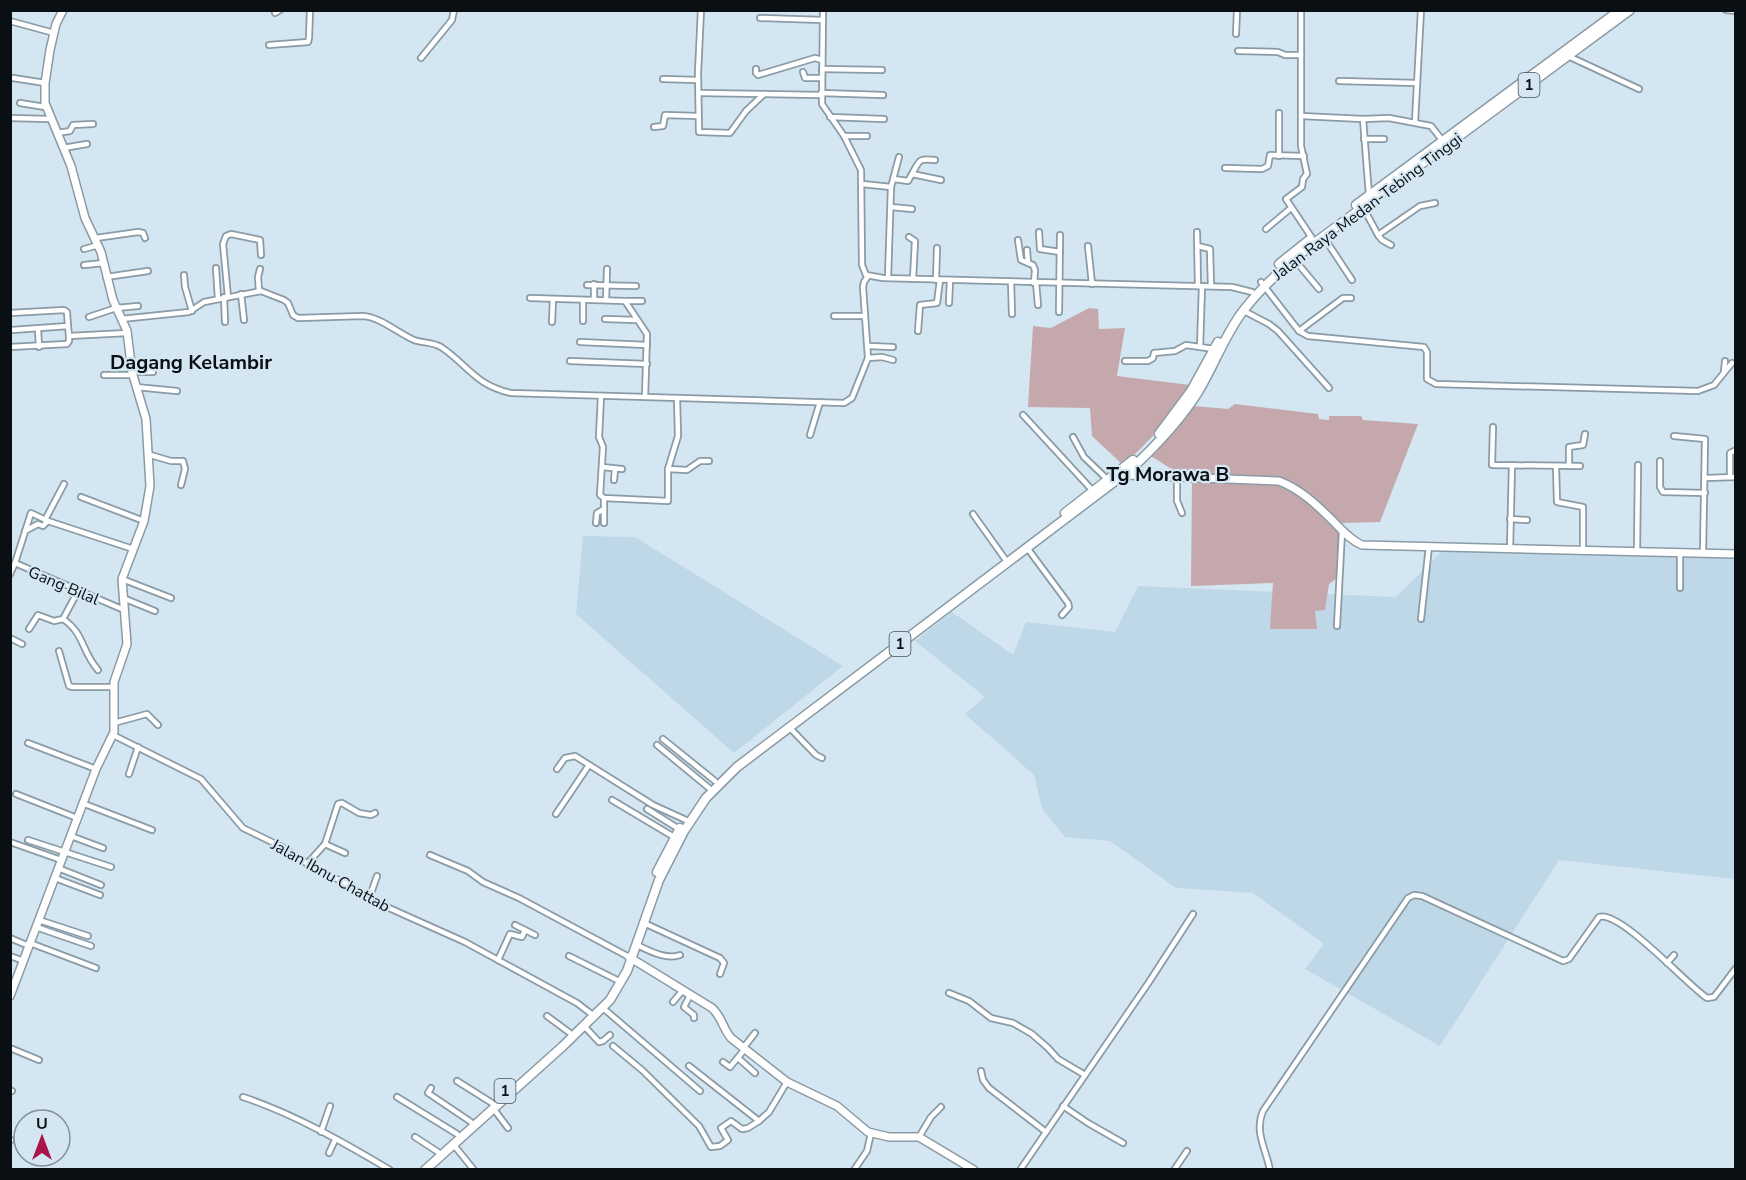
<svg xmlns="http://www.w3.org/2000/svg" width="1746" height="1180" font-family="'Nunito Sans',sans-serif">
<style>
.built{fill:#bfd8e8}
.green{fill:#c5a8ac}
.lines{fill:none;stroke-linecap:round;stroke-linejoin:round}
.street-casing{stroke:#8a9ba5;stroke-width:8}
.secondary-casing{stroke:#8a9ba5;stroke-width:10}
.highway-casing{stroke:#8a9ba5;stroke-width:11}
.street{stroke:#fff;stroke-width:4.5}
.secondary{stroke:#fff;stroke-width:7}
.highway{stroke:#fff;stroke-width:8}
.labels{text-anchor:middle;stroke-width:4.5;stroke-linejoin:round;paint-order:stroke}
.shield{fill:#d4e6f2;stroke:#465056;stroke-width:1.5}
.shield-label{font-size:15px;font-weight:bold;fill:#090f13}
.street-label{font-size:16px;fill:#090f13;stroke:#d4e6f2}
.quarter-label{font-size:20px;font-weight:bold;fill:#090f13;stroke:#d4e6f2}
</style>
<rect width="100%" height="100%" fill="#d4e6f2"/>
<g class="built">
<path d="M583,536L635,537L843,666L734,753L576,614Z"/>
<path d="M1735,550V879L1559,860L1440,1046L1305,969L1324,944L1253,893L1176,888L1110,841L1065,837L1042,809L1034,775L965,714L985,697L915,641L952,612L1013,655L1026,622L1115,632L1138,586L1396,597L1442,551Z"/>
</g>
<g class="green">
<path d="M1089,308L1098,309L1099,329L1125,328L1117,376L1190,385C1173,416 1150,441 1123,465L1092,436L1090,408L1028,407L1033,326L1051,328Z"/>
<path d="M1235,404L1318,414L1319,419L1329,420V416H1361L1363,420L1418,424L1380,522L1341,523L1337,578L1329,584L1325,610L1315,611L1317,629H1270L1273,583L1191,586L1192,482L1151,456L1194,406L1228,409Z"/>
</g>
<g class="lines">
<defs>
<g id="street">
<path d="M701,10L698,73L699,132L730,133L746,111L764,94"/>
<path d="M823,10L822,104L844,136L861,170L862,265L866,275L883,278L1232,287L1252,292"/>
<path d="M1301,10V146L1307,174L1303,179L1302,187L1286,199L1312,238"/>
<path d="M1726,10L1736,11"/>
<path d="M275,13L280,10"/>
<path d="M760,18L823,20"/>
<path d="M10,21L54,33"/>
<path d="M1236,34L1237,10"/>
<path d="M269,45L308,42L309,38L310,10"/>
<path d="M1238,51L1278,52L1285,55H1301"/>
<path d="M1568,56L1639,89"/>
<path d="M421,58L452,20L454,10"/>
<path d="M756,69V73L758,75L815,58L822,60"/>
<path d="M822,69L882,70"/>
<path d="M803,72L805,78H822"/>
<path d="M13,78L45,83"/>
<path d="M663,79L698,80"/>
<path d="M1339,81L1417,83"/>
<path d="M699,93L821,95"/>
<path d="M821,93L883,95"/>
<path d="M20,103L45,107"/>
<path d="M1301,116L1363,119L1369,195"/>
<path d="M830,117L884,119"/>
<path d="M10,118L50,119"/>
<path d="M1363,119L1389,118L1431,126L1442,140"/>
<path d="M1415,122L1421,10"/>
<path d="M654,127L663,126L665,115L698,116"/>
<path d="M57,133L70,131L73,125L93,124"/>
<path d="M844,136H867"/>
<path d="M1364,139H1384"/>
<path d="M63,148L87,144"/>
<path d="M1279,156V113"/>
<path d="M1225,168L1262,169L1268,166L1270,155L1304,156"/>
<path d="M912,174C920,160 918,158 935,160"/>
<path d="M894,179L908,181L912,174L941,180"/>
<path d="M862,184L891,187"/>
<path d="M891,207L912,209"/>
<path d="M1363,207L1378,235L1420,206L1435,203"/>
<path d="M1266,229L1291,208"/>
<path d="M1039,232L1040,249L1060,252"/>
<path d="M1197,232L1198,286"/>
<path d="M1378,235L1382,240L1391,245"/>
<path d="M1323,236L1352,280"/>
<path d="M909,237L915,241L913,279"/>
<path d="M96,238L138,232L143,233L145,238"/>
<path d="M1018,240L1021,260L1028,263"/>
<path d="M1088,246L1092,284"/>
<path d="M1198,246L1210,249L1211,286"/>
<path d="M84,249L99,245"/>
<path d="M1027,250L1028,263L1033,265L1035,270L1034,283"/>
<path d="M1294,259L1319,289"/>
<path d="M84,265L104,263"/>
<path d="M216,268L218,299"/>
<path d="M184,275L185,287L192,311"/>
<path d="M106,277L148,271"/>
<path d="M888,278L891,187L899,157"/>
<path d="M936,280L937,248"/>
<path d="M1011,282L1012,314"/>
<path d="M1261,282L1299,331L1308,336L1424,347L1427,352V379L1436,384L1698,391L1714,385L1732,363"/>
<path d="M1036,283L1038,305"/>
<path d="M587,285L636,286"/>
<path d="M259,291L258,277L260,269"/>
<path d="M241,294L244,320"/>
<path d="M224,297L225,322"/>
<path d="M228,297L223,244L226,236L231,234L260,240L261,255"/>
<path d="M530,298L625,301L647,334L645,397"/>
<path d="M594,300V284"/>
<path d="M606,300L607,269"/>
<path d="M625,301H642"/>
<path d="M949,303L950,280"/>
<path d="M1244,311L1269,324L1278,331L1329,388"/>
<path d="M1059,312L1060,235"/>
<path d="M10,313L64,310L67,312L68,326"/>
<path d="M834,316H864"/>
<path d="M89,317L116,308L138,306"/>
<path d="M121,319L189,312L204,302L261,291L284,300L288,303L293,315L298,318L363,316C380,317 398,333 414,340C422,343 433,342 441,347C468,365 475,385 511,393L844,403L852,398L868,358L863,287L864,282L868,276"/>
<path d="M605,319L636,320"/>
<path d="M583,321V300"/>
<path d="M552,322L553,299"/>
<path d="M38,329L39,347"/>
<path d="M12,330L68,326L69,336L127,333"/>
<path d="M918,331L920,305L937,303L940,280"/>
<path d="M1299,331L1343,298H1351"/>
<path d="M580,342L647,345"/>
<path d="M868,346L893,347"/>
<path d="M10,347L67,344L69,341V336"/>
<path d="M1200,347L1202,286"/>
<path d="M868,358L882,357L893,360"/>
<path d="M570,361L647,364"/>
<path d="M1125,361H1148L1153,358L1154,353L1175,351L1186,345L1214,349"/>
<path d="M132,372H153"/>
<path d="M1724,372L1725,361"/>
<path d="M104,375H133"/>
<path d="M136,387L177,391"/>
<path d="M601,396L599,437L603,447L600,495L604,498L668,501V469L678,436L677,398"/>
<path d="M1023,415L1093,491"/>
<path d="M1493,427L1492,465L1580,466"/>
<path d="M810,435L820,402"/>
<path d="M1674,436L1705,439L1703,553"/>
<path d="M1073,437L1084,457L1108,480"/>
<path d="M147,454L171,461H183L185,469L181,485"/>
<path d="M1660,461V487L1663,492L1705,493"/>
<path d="M1556,466L1557,502L1583,507V551"/>
<path d="M1569,466V447L1583,445L1585,434"/>
<path d="M602,467L622,469"/>
<path d="M668,469L687,470L700,461H709"/>
<path d="M1730,477V453L1736,450"/>
<path d="M1177,478V501L1182,513"/>
<path d="M1705,478L1736,477"/>
<path d="M614,480L615,469"/>
<path d="M81,497L144,521"/>
<path d="M604,509V523"/>
<path d="M973,514L1005,559"/>
<path d="M1510,519L1527,520"/>
<path d="M45,520L64,484"/>
<path d="M596,523L597,513L604,509V498"/>
<path d="M25,531L38,524L43,526L48,521"/>
<path d="M1028,549L1068,603L1069,607L1062,615"/>
<path d="M1510,549L1512,465"/>
<path d="M1637,552L1638,465"/>
<path d="M15,563L31,513L48,521L133,549"/>
<path d="M10,574L15,563L124,610"/>
<path d="M122,579L171,598"/>
<path d="M1680,588V552"/>
<path d="M78,591L63,619C85,634 81,651 98,670"/>
<path d="M123,598L155,611"/>
<path d="M1421,619L1429,546"/>
<path d="M1337,626L1342,531"/>
<path d="M29,629L38,615L54,621L63,619"/>
<path d="M10,638L22,644"/>
<path d="M59,651L69,686L73,687H113"/>
<path d="M114,723L147,714L158,725"/>
<path d="M789,727L816,755L822,758"/>
<path d="M113,735L201,779L243,828L282,847L311,866L347,884L369,899L465,942L577,1003L594,1016"/>
<path d="M663,739L715,781"/>
<path d="M28,743L96,769"/>
<path d="M657,745L709,788"/>
<path d="M557,769L565,758L575,756L653,805L686,820"/>
<path d="M129,774L138,747"/>
<path d="M16,794L77,818"/>
<path d="M612,800L674,837"/>
<path d="M82,803L152,830"/>
<path d="M647,809L679,829"/>
<path d="M556,814L589,765"/>
<path d="M71,836L103,848"/>
<path d="M28,840L111,867"/>
<path d="M10,842L61,860"/>
<path d="M325,844L338,804L342,803L359,813L371,815L375,813"/>
<path d="M430,855L468,871L483,882L519,898L629,957"/>
<path d="M307,864L325,844L345,853"/>
<path d="M58,868L101,885"/>
<path d="M55,878L100,895"/>
<path d="M369,899L377,876"/>
<path d="M39,920L88,936"/>
<path d="M644,923L720,958L724,963L720,974"/>
<path d="M515,925L525,930"/>
<path d="M36,927L91,946"/>
<path d="M10,938L29,946"/>
<path d="M30,943L96,968"/>
<path d="M637,945C650,951 666,960 680,955"/>
<path d="M10,956L24,961"/>
<path d="M569,956L617,980"/>
<path d="M498,960L510,934L522,937L525,930L535,935"/>
<path d="M1667,963L1674,955"/>
<path d="M949,993L969,1001L991,1018L1013,1023L1032,1034L1048,1048L1058,1059L1085,1075"/>
<path d="M690,995L684,1007L694,1015V1018"/>
<path d="M673,1002L683,990"/>
<path d="M603,1008L700,1091"/>
<path d="M547,1016L570,1033"/>
<path d="M584,1026L599,1042L603,1041L610,1035"/>
<path d="M613,1046L642,1070L699,1126L711,1147L720,1146L728,1140L721,1128L731,1121L742,1129L748,1128L759,1121"/>
<path d="M744,1047L755,1033"/>
<path d="M10,1048L39,1060"/>
<path d="M738,1058L755,1073"/>
<path d="M723,1062L730,1067L745,1049"/>
<path d="M689,1066L759,1121L769,1112L787,1082"/>
<path d="M981,1071L983,1080L989,1088L1046,1132"/>
<path d="M457,1081L492,1103"/>
<path d="M431,1088L428,1093L471,1122"/>
<path d="M10,1090L12,1091"/>
<path d="M243,1097C294,1114 343,1142 390,1170"/>
<path d="M397,1097L457,1134"/>
<path d="M1063,1106L1088,1123L1123,1143"/>
<path d="M493,1108L508,1128"/>
<path d="M321,1132L330,1106"/>
<path d="M415,1137L438,1152"/>
<path d="M919,1137L931,1117L941,1107"/>
<path d="M10,1140H11"/>
<path d="M453,1144L474,1170"/>
<path d="M329,1153L335,1140"/>
<path d="M854,1170L867,1151L871,1133"/>
<path d="M1020,1170L1149,982L1193,914"/>
<path d="M1174,1170L1187,1151"/>
<path d="M1270,1170C1266,1149 1254,1132 1263,1111L1408,898L1414,895L1422,896L1563,961L1569,959L1599,917C1620,910 1686,984 1707,998L1714,997L1736,968"/>
</g>
<g id="secondary">
<path d="M1125,475L1279,481C1300,489 1317,505 1333,521C1342,530 1350,540 1362,545L1736,554"/>
<path d="M629,957L712,1008C722,1017 723,1029 731,1038L787,1082L837,1106L868,1132L889,1137H919L974,1170"/>
<path d="M10,996L96,769L114,732V682L127,644L122,579L144,521L150,486L146,419L132,372L127,331L113,300L101,252L85,218L71,166L45,103V83L50,50L56,24L63,10"/>
</g>
<g id="highway">
<path d="M1356,205L1620,10"/>
<path d="M1279,264L1309,240"/>
<path d="M1159,434L1191,391L1218,342"/>
<path d="M1065,513L1133,460"/>
<path d="M657,872L680,828"/>
<path d="M425,1170L562,1047L610,1000L627,971L659,880L684,831L706,798L737,767L1131,469C1157,445 1179,422 1198,392C1214,366 1224,336 1243,311C1263,285 1287,264 1313,244L1630,10"/>
</g>
</defs>
<use href="#street" class="street-casing"/>
<use href="#secondary" class="secondary-casing"/>
<use href="#highway" class="highway-casing"/>
<use href="#street" class="street"/>
<use href="#secondary" class="secondary"/>
<use href="#highway" class="highway"/>
</g>
<g class="labels">
<g class="shield">
<rect x="1518.5" y="73" width="21" height="24" rx="4.5"/>
<rect x="889.5" y="632" width="21" height="24" rx="4.5"/>
<rect x="494.5" y="1079" width="21" height="24" rx="4.5"/>
</g>
<g class="shield-label">
<text x="1529" y="90">1</text>
<text x="900" y="649">1</text>
<text x="505" y="1096">1</text>
</g>
<g class="street-label">
<text transform="translate(1367 206) rotate(-37)" y="6">Jalan Raya Medan-Tebing Tinggi</text>
<text transform="translate(64 585) rotate(23)" y="6">Gang Bilal</text>
<text transform="translate(331 875) rotate(29)" y="6">Jalan Ibnu Chattab</text>
</g>
<g class="quarter-label">
<text x="191" y="369">Dagang Kelambir</text>
<text x="1168" y="481">Tg Morawa B</text>
</g>
</g>
<rect width="1746" height="1180" fill="none" stroke="#090f13" stroke-width="24"/>
<g transform="translate(42 1138)"><circle r="28" fill="#d4e6f2" stroke="#839099" stroke-width="1.5"/>
<path d="M0-4.5L10 22L0 15L-10 22Z" fill="#a91548"/>
<text y="-9" font-size="16" font-weight="bold" text-anchor="middle" fill="#090f13">U</text>
</g>
</svg>
